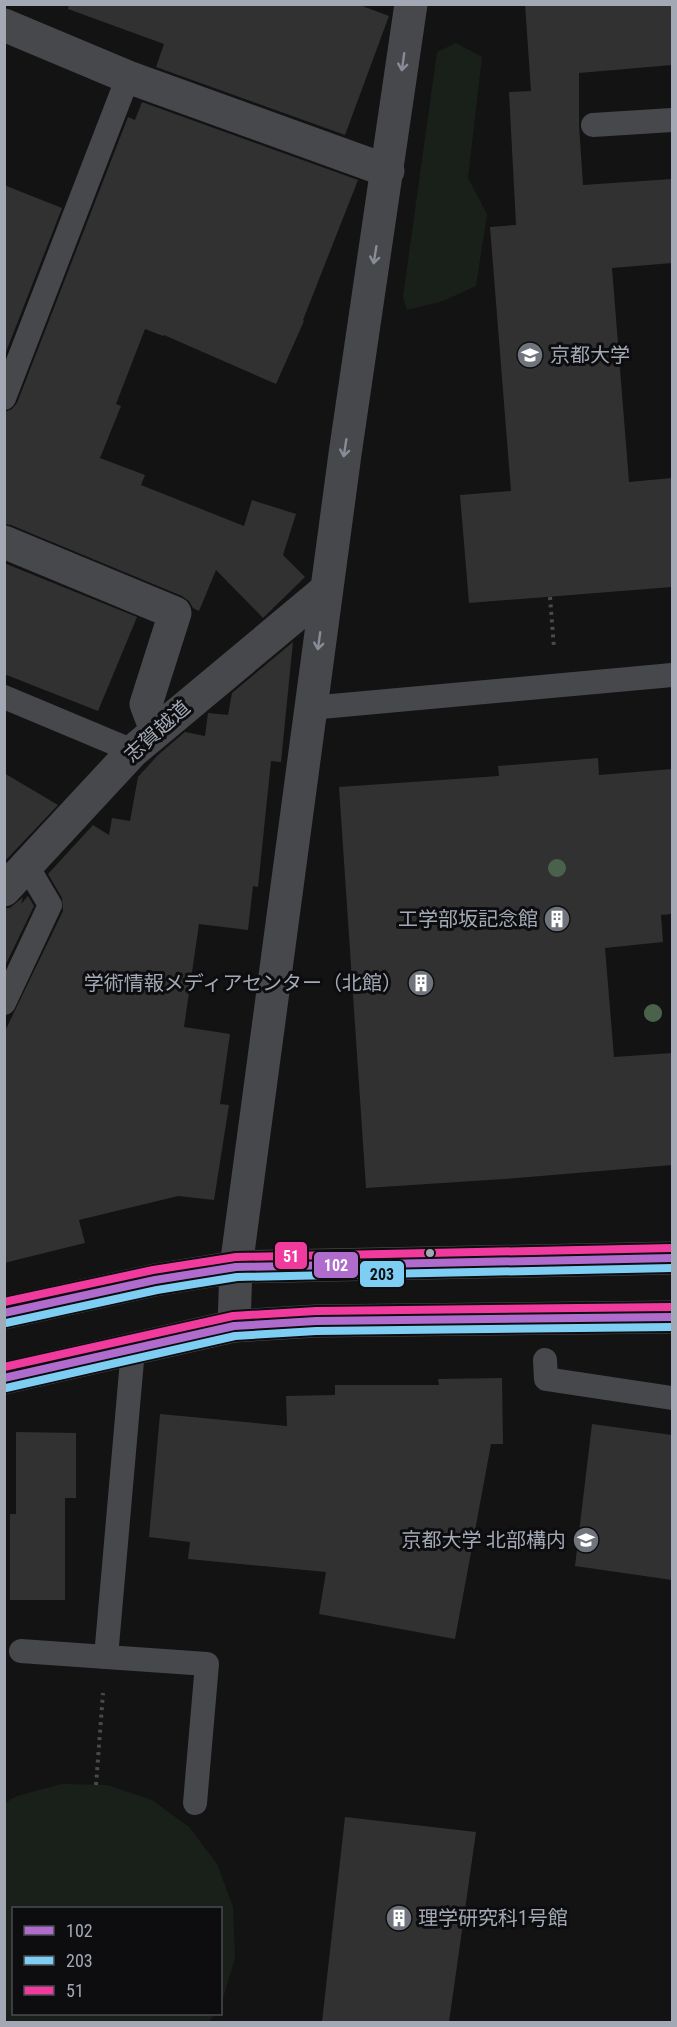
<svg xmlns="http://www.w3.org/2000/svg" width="677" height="2027" font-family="'Roboto Condensed','Noto Sans JP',sans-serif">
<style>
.green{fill:#19201a}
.building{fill:#313132}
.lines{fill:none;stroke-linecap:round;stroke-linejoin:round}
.path{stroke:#484a4e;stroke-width:4;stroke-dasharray:3 4.5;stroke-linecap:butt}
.service{stroke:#47484c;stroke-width:24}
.minor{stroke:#47484c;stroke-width:33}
.secondary{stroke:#4a4c50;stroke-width:33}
.bus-1-casing{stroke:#0d0d0f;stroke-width:12}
.bus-2-casing{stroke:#0d0d0f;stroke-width:12}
.bus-3-casing{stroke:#0d0d0f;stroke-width:12}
.bus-1{stroke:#b06ccc;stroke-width:8}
.bus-2{stroke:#7ecef4;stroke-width:8}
.bus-3{stroke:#f13a9d;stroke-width:8}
.tree{fill:#4a624b}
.oneway{stroke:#878c96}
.bus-dot{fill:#a2a9b5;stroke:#0d0d0f;stroke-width:2}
.labels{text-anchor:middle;stroke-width:6;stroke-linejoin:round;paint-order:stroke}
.poi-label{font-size:20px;fill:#a2a9b5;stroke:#0d0d0f;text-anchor:end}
.street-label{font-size:20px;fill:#a2a9b5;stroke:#0d0d0f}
.line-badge{stroke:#0d0d0f;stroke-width:2}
.badge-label{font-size:16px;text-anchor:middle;font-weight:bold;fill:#fff}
.pale-badge-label{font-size:16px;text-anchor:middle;font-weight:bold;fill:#111}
</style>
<rect width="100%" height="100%" fill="#131313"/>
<g class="green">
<path d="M456,43L482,57L468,178L487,214L476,286L443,301L407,310L403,297L437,52Z"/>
<path d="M62,1784L107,1785L152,1800L189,1827L217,1864L233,1907L235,1958L221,2005L220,1908H14V2014H215L209,2022H5V1803L17,1796Z"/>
</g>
<g class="building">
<path d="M69,4H357L389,16L345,135L156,67L164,44L68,9Z"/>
<path d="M525,4H672V65L579,73V125L583,185L672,179V263L612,268L629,482L672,478V587L469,603L460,495L511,491L490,227L516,225L509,92L531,91Z"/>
<path d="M142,102L358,180L303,320L304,321L276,384L164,335L163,336L145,329L116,404L121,406L100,458L145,475L141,485L244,526L252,500L296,514L283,555L305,577L263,618L216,570L199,611L193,608L189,601L182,596L11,525L4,524V412L12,409L17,403L128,117L135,120Z"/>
<path d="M4,185L62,208L4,357Z"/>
<path d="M4,563L137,617L98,711L4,674Z"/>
<path d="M293,642L281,762L271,761L258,887L253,886L248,930L199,924L184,1027L230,1034L220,1104L229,1105L214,1200L178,1196L79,1220L85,1243L4,1263V1033L63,911L62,898L48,874L93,825L109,835L112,818L130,821L138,777L158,755L185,732L205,736L208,713L228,715L232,693Z"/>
<path d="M598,758L599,775L672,769V914L661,915L663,942L605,948L614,1057L672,1053V1165L504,1179L366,1188L339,787L499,776L498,766Z"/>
<path d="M4,773L58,805L4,862Z"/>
<path d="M28,896L34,906L4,968V908H10L23,897L21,904Z"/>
<path d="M502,1378L503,1444H491L455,1639L319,1614L326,1572L188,1559L190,1542L149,1537L160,1414L287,1426L286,1396L335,1395V1385H439L438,1379Z"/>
<path d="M592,1424L672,1435V1580L575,1566Z"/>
<path d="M16,1432L76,1433V1498H65V1600H10V1514H16Z"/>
<path d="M345,1817L476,1832L449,2022H322Z"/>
</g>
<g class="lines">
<g class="path">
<path d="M550,597L554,648"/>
<path d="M96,1785L103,1693"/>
</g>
<g class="service">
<path d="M593,125L672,120"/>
<path d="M4,398L128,77"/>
<path d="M4,697L133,751"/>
<path d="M310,708L672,675"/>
<path d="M4,1003L50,905L27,866"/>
<path d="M133,1349L106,1657L207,1664L195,1803"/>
<path d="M545,1360L546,1379L672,1398"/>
<path d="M21,1651L106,1657"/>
</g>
<g class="minor">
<path d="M4,25L128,77L388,171"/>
<path d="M4,542L175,613L146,704L156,730"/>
<path d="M4,890L133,751L326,590"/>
<path d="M234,1326L236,1267L345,454L411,4"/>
</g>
<g class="secondary">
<path d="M4,1313L155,1280L236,1267L672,1258"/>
<path d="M4,1378L234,1326L316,1321L672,1317"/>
</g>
<defs>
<g id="bus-1">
<path d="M4,1313L155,1280L236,1267L672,1258"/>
<path d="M4,1378L234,1326L316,1321L672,1317"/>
</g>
<g id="bus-2">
<path d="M6,1323L157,1290L237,1277L672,1268"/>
<path d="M6,1388L235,1336L316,1331L672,1327"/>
</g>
<g id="bus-3">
<path d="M4,1302L153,1270L236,1257L672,1248"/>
<path d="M4,1367L233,1316L316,1311L672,1307"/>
</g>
</defs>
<use href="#bus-1" class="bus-1-casing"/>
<use href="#bus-2" class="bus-2-casing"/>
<use href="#bus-3" class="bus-3-casing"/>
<use href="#bus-1" class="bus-1"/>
<use href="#bus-2" class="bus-2"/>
<use href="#bus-3" class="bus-3"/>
</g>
<g class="tree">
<circle cx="557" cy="868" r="9"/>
<circle cx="653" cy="1013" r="9"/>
</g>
<defs><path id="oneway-shaft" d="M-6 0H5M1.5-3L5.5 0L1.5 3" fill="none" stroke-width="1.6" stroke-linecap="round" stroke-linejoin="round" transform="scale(1.5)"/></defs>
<g class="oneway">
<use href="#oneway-shaft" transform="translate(403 62) rotate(98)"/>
<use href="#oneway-shaft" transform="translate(375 255) rotate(99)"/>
<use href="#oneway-shaft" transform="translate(345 448) rotate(99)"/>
<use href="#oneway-shaft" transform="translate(319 641) rotate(98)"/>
</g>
<defs>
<symbol id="university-disc" viewBox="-11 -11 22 22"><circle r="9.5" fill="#70747c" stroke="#0d0d0f"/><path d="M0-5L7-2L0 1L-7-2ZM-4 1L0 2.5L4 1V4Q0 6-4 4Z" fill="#fff"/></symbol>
<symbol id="building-disc" viewBox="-11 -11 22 22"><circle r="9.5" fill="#70747c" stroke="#0d0d0f"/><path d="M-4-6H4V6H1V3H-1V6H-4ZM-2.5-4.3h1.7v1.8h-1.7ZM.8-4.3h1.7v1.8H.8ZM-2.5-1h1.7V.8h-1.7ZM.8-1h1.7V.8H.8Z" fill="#fff"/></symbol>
</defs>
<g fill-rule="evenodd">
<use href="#university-disc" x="515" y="340" width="30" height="30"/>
<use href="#building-disc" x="542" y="904" width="30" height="30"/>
<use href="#building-disc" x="406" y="968" width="30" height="30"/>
<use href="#university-disc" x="571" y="1525" width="30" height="30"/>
<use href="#building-disc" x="384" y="1903" width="30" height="30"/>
</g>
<circle class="bus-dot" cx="430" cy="1253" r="5"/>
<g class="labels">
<g class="poi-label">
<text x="550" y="362" text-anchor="start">京都大学</text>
<text x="538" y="926">工学部坂記念館</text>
<text x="402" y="990">学術情報メディアセンター（北館）</text>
<text x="566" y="1547">京都大学 北部構内</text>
<text x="418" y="1925" text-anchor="start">理学研究科1号館</text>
</g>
<g class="street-label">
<text transform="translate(157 731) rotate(-42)" y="7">志賀越道</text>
</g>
</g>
<g class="line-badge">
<rect x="274" y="1241" width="34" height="29" rx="6" fill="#f13a9d"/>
<rect x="313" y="1251" width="46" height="28" rx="6" fill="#b06ccc"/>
<rect x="359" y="1260" width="46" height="28" rx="6" fill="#7ecef4"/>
</g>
<g class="badge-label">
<text x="291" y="1262">51</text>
<text x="336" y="1271">102</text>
</g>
<g class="pale-badge-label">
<text x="382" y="1280">203</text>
</g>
<rect width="677" height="2027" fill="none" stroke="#a2a9b5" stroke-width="12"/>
<rect x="12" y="1907" width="210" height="108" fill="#0d0d0f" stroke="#494b51" stroke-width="1.5"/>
<rect x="24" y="1926" width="30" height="9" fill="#b06ccc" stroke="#494b51" stroke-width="1.5"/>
<text x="66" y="1937" font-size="18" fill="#a2a9b5">102</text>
<rect x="24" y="1956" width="30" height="9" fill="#7ecef4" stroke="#494b51" stroke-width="1.5"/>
<text x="66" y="1967" font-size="18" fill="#a2a9b5">203</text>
<rect x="24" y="1986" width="30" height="9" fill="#f13a9d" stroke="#494b51" stroke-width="1.5"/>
<text x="66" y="1997" font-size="18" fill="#a2a9b5">51</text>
</svg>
